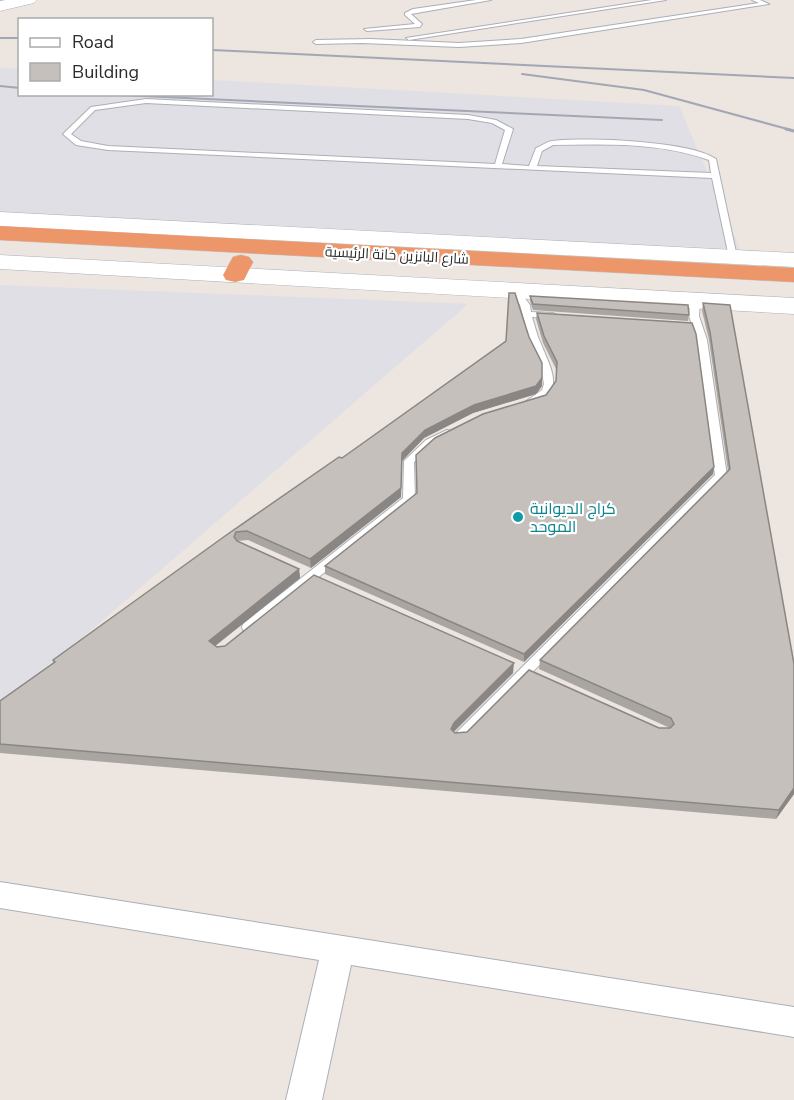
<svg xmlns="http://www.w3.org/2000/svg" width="794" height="1100" font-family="'Nunito Sans',Cairo,sans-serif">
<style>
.industrial{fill:#e0dfe5}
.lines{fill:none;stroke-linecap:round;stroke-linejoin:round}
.lane-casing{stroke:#acafb6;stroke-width:2}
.street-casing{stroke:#acafb6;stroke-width:2}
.secondary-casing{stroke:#acafb6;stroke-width:1}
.highway-casing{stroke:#c4c4c4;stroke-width:1}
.lane{fill:#fff;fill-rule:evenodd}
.street{fill:#fff;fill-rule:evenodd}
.secondary{fill:#fff;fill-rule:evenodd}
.highway{fill:#ed9669;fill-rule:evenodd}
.rail-far1{stroke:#a3a7b4;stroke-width:2}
.rail{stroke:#a3a7b4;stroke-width:3}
.wall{fill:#a9a5a1}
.shaded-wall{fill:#8a8683}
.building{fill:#c5c0bb;stroke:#8a8683;stroke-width:1.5}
.culture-dot{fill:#0f9aa8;stroke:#fff;stroke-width:2}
.labels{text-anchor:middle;stroke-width:4.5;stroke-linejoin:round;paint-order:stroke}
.far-street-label{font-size:14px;fill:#2c2c2c;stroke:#fff}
.culture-label{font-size:16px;fill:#0d838f;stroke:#fff;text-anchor:start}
</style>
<rect width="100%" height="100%" fill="#ece5e0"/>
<g class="industrial">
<path d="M0,68L19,69L20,94H212V80L679,106L740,249L0,215Z"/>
<path d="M0,285L468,304L0,709Z"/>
</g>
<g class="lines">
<defs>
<g id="lane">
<path d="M476,0H491L411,14L422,24L420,27L367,31L364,29L415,24L405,15V13L413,9Z"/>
<path d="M652,0H666L409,40L406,38Z"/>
<path d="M752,0H760L769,4L521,43L459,47L362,43L316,44L313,42L316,40L371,39L459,43L521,39L759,3Z"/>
<path d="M146,99L468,115L496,120L513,129L502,164L529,166L536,148C542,146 547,141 553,141C586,137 690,141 716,159L737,257L733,260L729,257L712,178L108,150L76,145L63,134L91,107ZM146,103L468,119L492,123L505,130L495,164L108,146L81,141L71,134L95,110ZM553,145C604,144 660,142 709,160L711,173L537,166L542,151Z"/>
<path d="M515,288L518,289L530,305L531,312L553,313L558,316L553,319L532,317C535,326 537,336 541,344C551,369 567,394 530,405L525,402L542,390L544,384L541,368L530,342L520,305L511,291Z"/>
<path d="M695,298L700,301L699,316L707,340L727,476L465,740H455L453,737L455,734L715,475L697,340L689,316L690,301Z"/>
<path d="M447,430L451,431L452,433L451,435L434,444L414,462L415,499L413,501L253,630H243L242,627L243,624L403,498L404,461L426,440Z"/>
</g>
<path id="street" d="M0,882L794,1007V1037L351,965L322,1100H286L319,960L0,908Z"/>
<g id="secondary">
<path d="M6,0H37L34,3L0,11V1Z"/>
<path d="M0,212L794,253V267L0,226Z"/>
<path d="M0,255L794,298V314L0,269Z"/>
</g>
<g id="highway">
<path d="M0,226L794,268V282L0,240Z"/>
<path d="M241,255L249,257L253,262L244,280L235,282L226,280L223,275L233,257Z"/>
</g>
</defs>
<use href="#lane" class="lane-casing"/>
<use href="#street" class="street-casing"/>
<use href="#secondary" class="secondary-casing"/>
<use href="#highway" class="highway-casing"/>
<use href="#lane" class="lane"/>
<use href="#street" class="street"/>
<use href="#secondary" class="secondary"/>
<use href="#highway" class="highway"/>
<g class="rail-far1">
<path d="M0,38H20"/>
<path d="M212,50L794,78"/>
<path d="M522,74L644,90L791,130"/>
<path d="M0,86L20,88"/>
<path d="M99,94L662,120"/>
</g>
<path class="rail" d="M786,129L794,131"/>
</g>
<g class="wall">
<path d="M530,296L689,315L688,321L533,310L530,301Z"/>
<path d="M703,303L730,305L794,794L776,819L0,753V701L53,663V660L342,458L542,386L536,394L473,413L424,438L402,461L401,497L311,568L248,540L237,541L299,569L300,578L215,646L217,647L513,673L454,732L455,733L670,728L539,669L540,660L728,471L709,340L702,311Z"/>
<path d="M537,313L714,467L713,474L524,662L325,574V566L417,493L546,395L556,382V369L543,343L536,319Z"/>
</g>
<g class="shaded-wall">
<path d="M542,378V386L536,394L473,413L424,438L402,461L401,497L311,568L310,559L402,453L425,430L474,405Z"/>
<path d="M714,467L713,474L524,662V654Z"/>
<path d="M299,569L300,578L210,650L209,641Z"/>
<path d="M514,663L513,673L453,732L451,729L454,723Z"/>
<path d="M794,788V794L776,819L779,810Z"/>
</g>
<g class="building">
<path d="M509,293H515L529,337L542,363V378L536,386L474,405L425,430L402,453L401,488L310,559L247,531L236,532L234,537L237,541L299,569L209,641L217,647L225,646L314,575L514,663L454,723L451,729L455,733L467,732L529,670L659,728H670L674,724L671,718L540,660L730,469L710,332L703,303L730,305L794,664V788L779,810L0,744V701L55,662L53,660L225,536L339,457L342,458L506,341Z"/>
<path d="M530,296L688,305L689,315L533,304Z"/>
<path d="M537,313L692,323L696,334L714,467L524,654L325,566L417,493L416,455L435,438L483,414L546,395L556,381L557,362L544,336Z"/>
</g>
<circle class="culture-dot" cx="518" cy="517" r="6"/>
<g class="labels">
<g class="far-street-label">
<text transform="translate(397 255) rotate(3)" y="5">شارع البانزين خانة الرئيسية</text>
</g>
<g class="culture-label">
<text x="530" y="514">كراج الديوانية<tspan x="530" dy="18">الموحد</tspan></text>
</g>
</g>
<rect x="18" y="18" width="195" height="78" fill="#ffffff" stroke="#ababab" stroke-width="1.5"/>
<rect x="30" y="38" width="30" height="9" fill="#ffffff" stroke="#ababab" stroke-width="1.5"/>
<text x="72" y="48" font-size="18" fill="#2c2c2c">Road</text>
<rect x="30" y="63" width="30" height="18" fill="#c5c0bb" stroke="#ababab" stroke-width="1.5"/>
<text x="72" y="78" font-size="18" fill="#2c2c2c">Building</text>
</svg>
